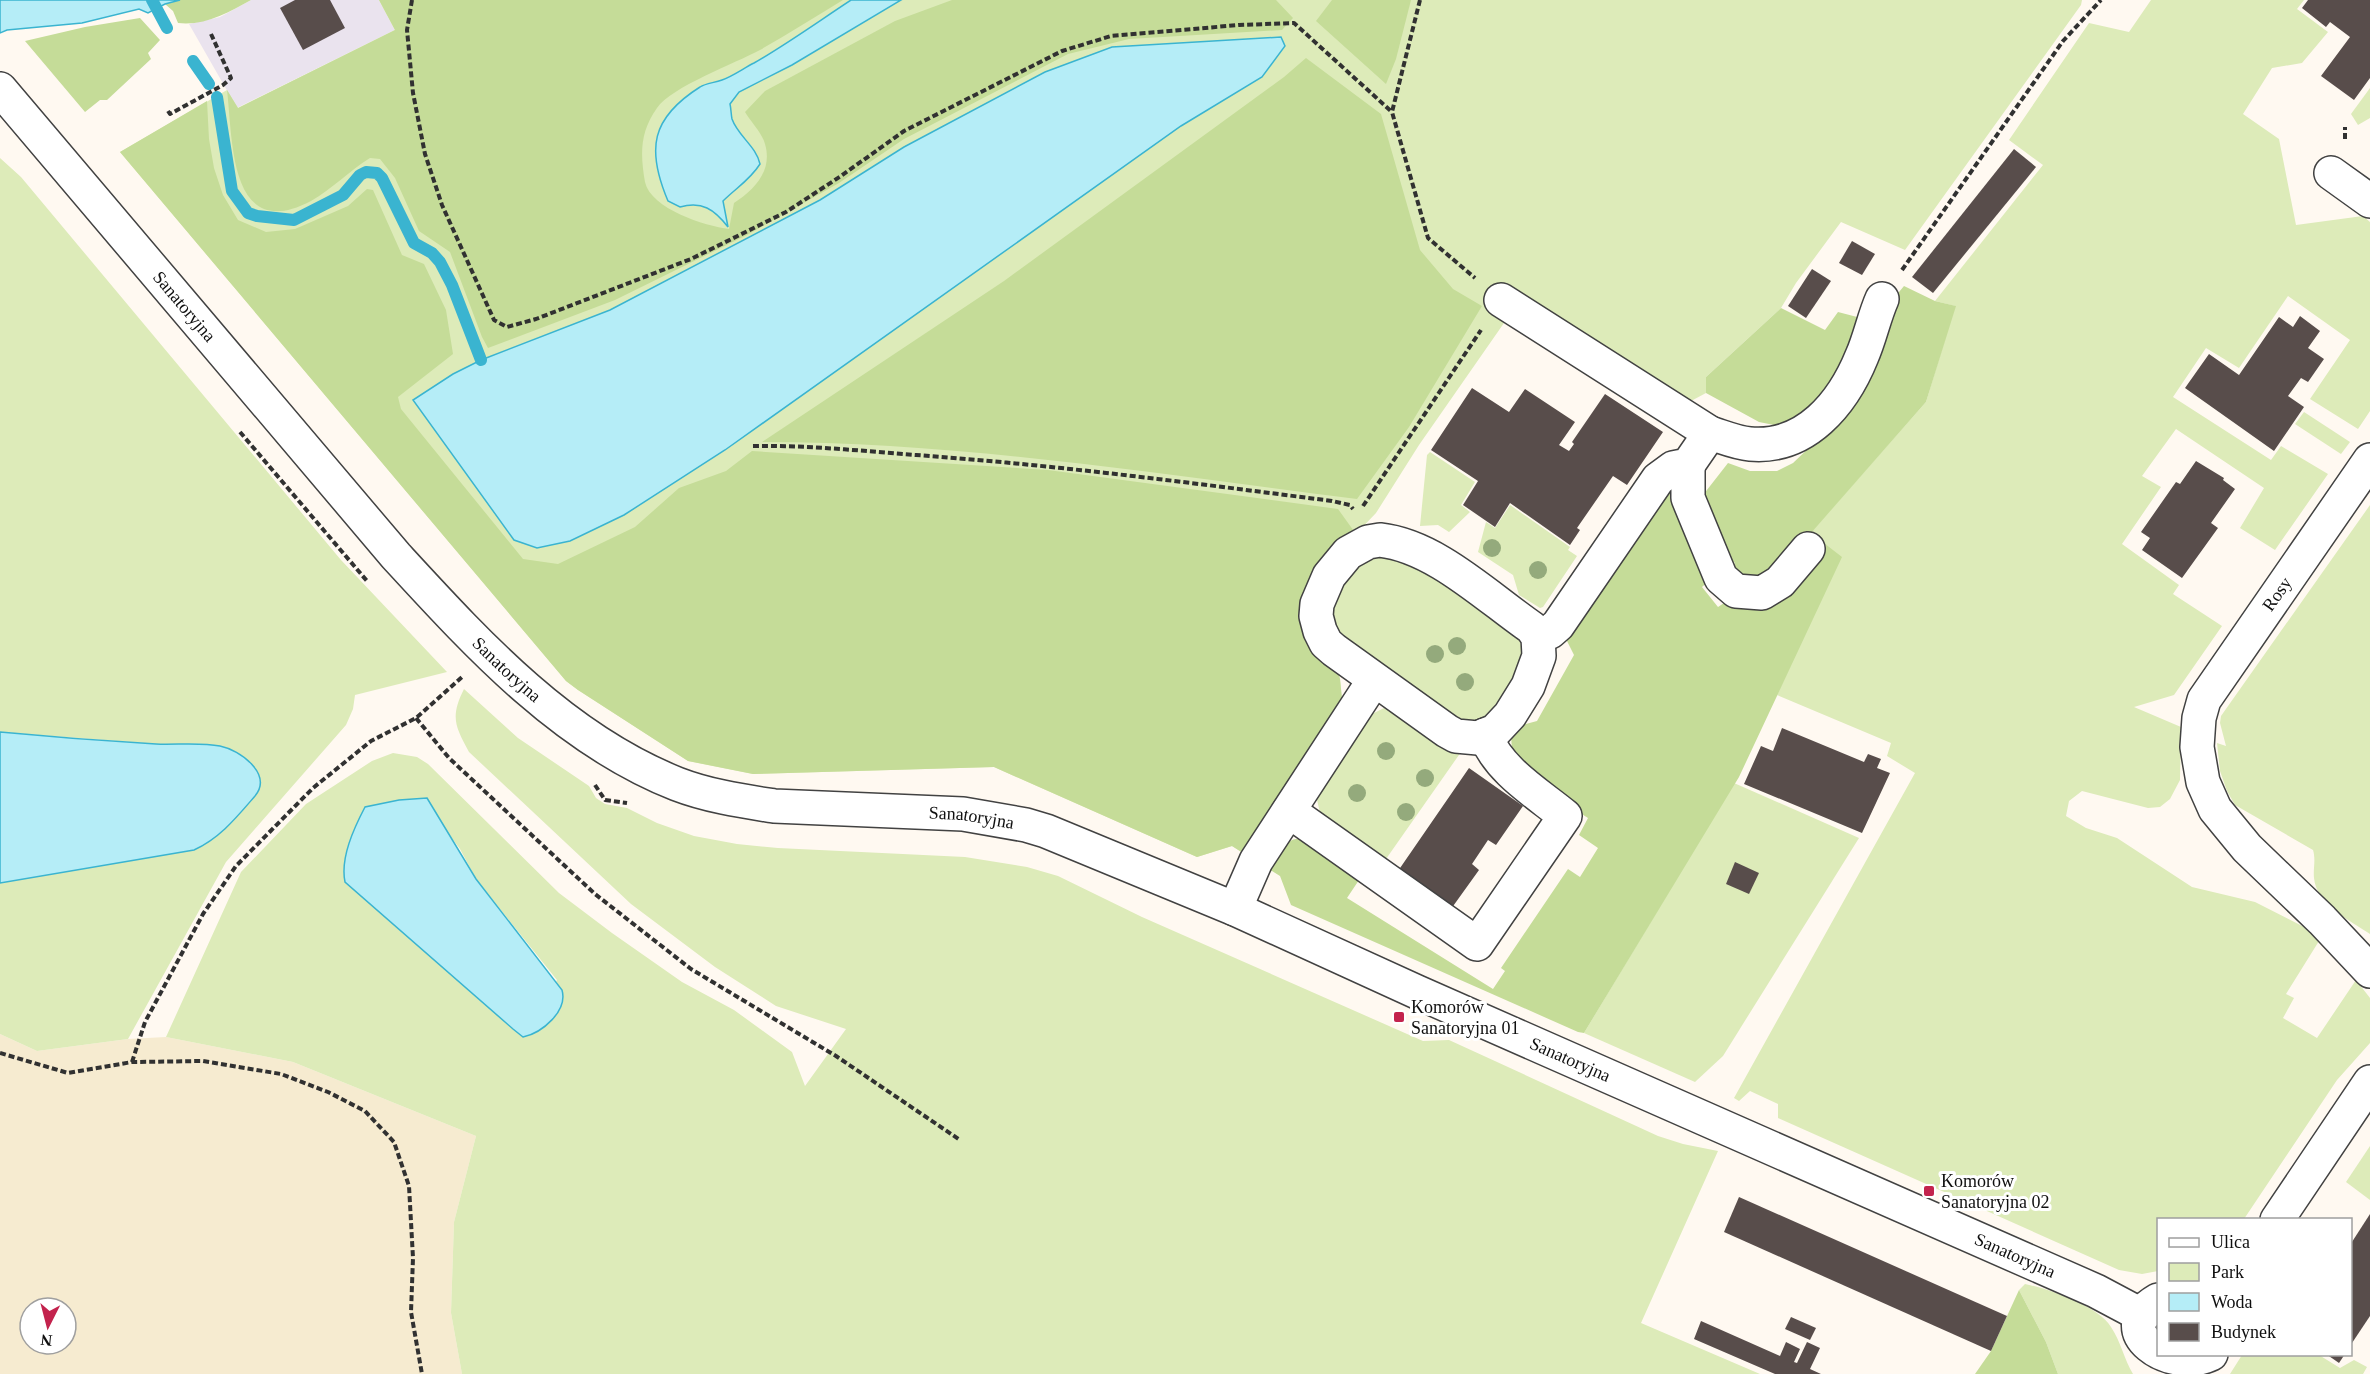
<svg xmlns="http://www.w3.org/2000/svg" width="2370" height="1374" font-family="Georgia,serif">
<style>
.industrial{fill:#eae3ee}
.farmland{fill:#f6ebd0;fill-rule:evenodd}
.green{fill:#ddebb9;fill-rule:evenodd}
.forest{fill:#c5dc98}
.water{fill:#b5edf7;stroke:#3ab4d0;stroke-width:1.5}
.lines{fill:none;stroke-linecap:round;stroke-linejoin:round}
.stream{stroke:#3ab4d0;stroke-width:12}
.building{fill:#584d4b}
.minor-casing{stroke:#424242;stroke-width:36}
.path{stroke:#313131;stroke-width:4;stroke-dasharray:6 3;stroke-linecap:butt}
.minor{stroke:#fff;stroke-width:33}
.tree{fill:#94aa7c}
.poi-dot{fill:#c3234d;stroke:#fff;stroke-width:2}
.labels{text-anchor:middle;stroke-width:6;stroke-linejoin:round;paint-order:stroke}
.street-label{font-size:18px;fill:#0f0f0f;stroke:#fff}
.poi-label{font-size:18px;fill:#0f0f0f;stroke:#fff;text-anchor:start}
</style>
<rect width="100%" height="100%" fill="#fff9f1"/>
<path class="industrial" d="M251,0H379L395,30L237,108L189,24L220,17Z"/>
<path class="farmland" d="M0,1034L37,1051L128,1039L166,1037L293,1062L476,1136L454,1222L451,1313L462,1374H0ZM30,1308H66V1344H30Z"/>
<g class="green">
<path d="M379,0H2082L2081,5L1905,250L1841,222L1796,283L1781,308L1706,377V393L1691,401L1518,299L1504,323L1419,445L1376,513L1354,536L1305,611L1340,679L1342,699L1243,853L1232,846L1197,857L994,767L753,774L688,761L578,690L566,681L120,152L227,90L238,108L395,30Z"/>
<path d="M2151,0H2304L2297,9L2328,32L2302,63L2272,68L2243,114L2279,139L2296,225L2363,216L2370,222V411L2358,429L2310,399L2350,340L2288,296L2239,368L2206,348L2173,397L2271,460L2281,446L2328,474L2275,550L2240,528L2264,488L2176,429L2142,476L2161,487L2122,544L2179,585L2173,594L2222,626L2174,695L2134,707L2181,727L2180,780L2170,799L2160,807L2148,808L2082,791L2069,801L2066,816L2086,828L2117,838L2192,887L2255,902L2312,931L2319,941L2286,994L2294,998L2283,1018L2317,1038L2356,980L2370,998V1043L2337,1080L2244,1219L2158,1220V1271L2142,1274L2119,1270L1778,1118V1104L1750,1091L1739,1101L1734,1098L1915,773L1887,756L1891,743L1777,695L1809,625L1810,533L1926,402L1955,306L1935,301L2043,165L2009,140L2089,23L2129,32Z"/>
<path d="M2370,88V118L2358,125L2351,114Z"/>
<path d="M0,158L21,177L341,560L447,672L355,695L353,709L346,725L226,862L128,1039L37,1051L0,1034V883L194,850L221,746L156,744L0,732Z"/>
<path d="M2304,412L2350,442L2341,454L2295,424Z"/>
<path d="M1430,452L1475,482L1461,505L1470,512L1449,532L1438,525L1420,526L1427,455Z"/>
<path d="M1510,505L1570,547L1568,550L1577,556L1543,607L1540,608L1519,595L1513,575L1478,552L1486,522L1495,528Z"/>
<path d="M2370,505V934C2351,921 2316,904 2314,878C2313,868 2316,860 2313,850L2235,805L2227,791L2220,771L2217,743L2226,746L2220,723L2221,716Z"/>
<path d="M1401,553L1518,634C1521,643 1522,649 1521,658C1518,673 1496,709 1482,718C1474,723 1464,722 1454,722L1338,639L1329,598L1355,559Z"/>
<path d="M464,689L518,738L589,786L596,798L605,804L627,808L657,823L694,836L737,844L778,848L965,857L1027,867L1058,876L1142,917L1423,1041L1449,1040L1658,1136L1683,1144L1718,1151L1641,1323L1760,1374H462L451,1313L454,1222L476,1136L293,1062L166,1037L241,872L306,804L372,761L393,753L417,757L428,764L559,893L612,933L682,982L734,1010L792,1052L805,1086L846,1029L776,1006L715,967L631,904L469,752C455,726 450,717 464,689ZM365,807L444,828L460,849L476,879L557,980L523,1037L345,882C340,858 354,828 365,807Z"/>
<path d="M1384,708H1390L1461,752L1386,859L1396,870L1321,817L1317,800L1318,790L1370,715Z"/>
<path d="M1734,783L1859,838L1723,1056L1695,1082L1584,1033Z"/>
<path d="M2370,1146V1200L2346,1182Z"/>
<path d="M2025,1284C2049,1289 2098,1306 2111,1327C2121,1342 2124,1359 2133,1374H2058L2046,1342L2019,1290Z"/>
<path d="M2242,1355H2319L2340,1368L2354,1360L2367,1367L2363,1374H2230Z"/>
</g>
<g class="forest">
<path d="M180,0H251C228,13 205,26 178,23L173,11L165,4Z"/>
<path d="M379,0H843C815,17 788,34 760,50C736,63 671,87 657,108C640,132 640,153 645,182C651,209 705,226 729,229L734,203C754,190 773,171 765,144C762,133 751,122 745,112L765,91L895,21L952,0H1276L1293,18L1282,30L1129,39L1068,54L904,139L839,183L747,235L615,300L488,348L482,337L450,252L419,231L395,178L380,159L370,158C349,171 332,189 311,201C229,244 233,141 227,90L238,108L395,30Z"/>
<path d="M1332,0H1411L1396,59L1386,84L1316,21Z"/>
<path d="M140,18L160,40L148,53L151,59L107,100H100L85,112L25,41L85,27Z"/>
<path d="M1306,58L1381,114L1420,250L1453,289L1482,306L1409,427L1357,499C1159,474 961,442 762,442L1004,281L1284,77Z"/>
<path d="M207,101L209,139L214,168L223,195L238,220L266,232L295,229L348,206L367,189L373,190L402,255L424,264L446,310L453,354L398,397L401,409L523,559L558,564L635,527L679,488L726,471L752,451L1048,470L1338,509L1356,534L1315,578L1340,679L1342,699L1338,706L1243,853L1232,846L1197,857L994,767L753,774L688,761L578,690L566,681L120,152Z"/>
<path d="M1904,286L1935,301L1956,306L1926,402L1811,533L1842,557L1739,777L1584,1033L1578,1032L1291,905L1280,876L1269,869C1275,860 1280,848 1289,842C1306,828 1347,864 1363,874L1347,898L1493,989L1505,971L1501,968L1568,869L1580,877L1598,848L1579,835L1588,818C1563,800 1495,763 1515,727L1537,721L1574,655L1565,637L1671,487L1711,579L1702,587L1718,607L1762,578L1752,582L1727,571L1735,563L1727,556L1696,504L1728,463L1750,471H1777L1793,463L1836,422L1889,304Z"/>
<path d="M1781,308L1825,330L1838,312L1861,318L1850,358L1813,414L1779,426L1759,422L1706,393V377Z"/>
<path d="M2019,1290L2046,1342L2058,1374H1975L1991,1351Z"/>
</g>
<g class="water">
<path d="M0,0H180L165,4L148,13L139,9L82,23L7,30L0,33Z"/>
<path d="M851,0H901L792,65L739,92L730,104C731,108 731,114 732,119C738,136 756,146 760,164C750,180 736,188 723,201L728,227C714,209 702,201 680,207L668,201C646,149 651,118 700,87C706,83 714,83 722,80C733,76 744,68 754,63C787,44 819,21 851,0Z"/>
<path d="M1281,37L1285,46L1262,77L1181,126L725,450L624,515L570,541L537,548L514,540L413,400L453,374L481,360L610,310L820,200L904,147L1045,72L1112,47Z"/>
<path d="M0,732C52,737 104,741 156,744C176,745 200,742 220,746C240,750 273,774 255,796C236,818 220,838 194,850L0,883Z"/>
<path d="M427,798L476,879L562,990C568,1011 542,1033 523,1037L513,1029L345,882C340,858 354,828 365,807L399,800Z"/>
</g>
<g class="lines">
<g class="stream">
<path d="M152,0L167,28"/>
<path d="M193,61L209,84"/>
<path d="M217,97L232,191L248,213L257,216L294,220L343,195L360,175L366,172L377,173L382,178L414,243L432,253L440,262L452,285L481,360"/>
</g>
</g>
<g class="building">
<path d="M295,0H330L345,28L303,50L280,8Z"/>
<path d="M2308,0H2370V78L2354,100L2321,76L2350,37L2330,22L2326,27L2302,8Z"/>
<path d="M2014,149L2036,167L1933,293L1912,277Z"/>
<path d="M1852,241L1875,254L1862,275L1839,263Z"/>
<path d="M1812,269L1831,281L1806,318L1788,306Z"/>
<path d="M2300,316L2320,331L2308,348L2324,359L2308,382L2301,378L2288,396L2304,407L2274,451L2185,388L2209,354L2239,375L2279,317L2293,327Z"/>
<path d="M1472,388L1509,412L1525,389L1575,422L1559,445L1569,451L1574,444L1572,442L1605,394L1663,432L1627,485L1613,476L1577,528L1580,530L1570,545L1510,503L1495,527L1463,505L1478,481L1431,450Z"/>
<path d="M2196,461L2224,478L2223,480L2235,489L2211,523L2218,528L2182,578L2142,550L2150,538L2141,532L2176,482L2180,484Z"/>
<path d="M1782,728L1864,762L1868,754L1881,759L1877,768L1890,773L1862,833L1744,784L1761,746L1773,751Z"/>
<path d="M1469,768L1523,806L1496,845L1488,840L1472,864L1479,870L1451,909L1398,871Z"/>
<path d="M1735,862L1759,873L1749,894L1726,884Z"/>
<path d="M1739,1197L2007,1316L1991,1351L1724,1232Z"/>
<path d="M2370,1214V1316L2350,1346V1245Z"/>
<path d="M1791,1317L1816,1328L1810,1340L1785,1329Z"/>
<path d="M1701,1321L1780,1356L1786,1342L1800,1349L1794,1362L1797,1363L1807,1342L1820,1348L1810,1369L1821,1374H1775L1694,1339Z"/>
<path d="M2326,1354H2345L2339,1363Z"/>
</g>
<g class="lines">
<defs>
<g id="minor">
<path id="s1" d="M0,89L396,556C477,644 563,739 677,784C708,796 742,801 774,806L963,814L1026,825L1046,831L1235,909L1417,992L2096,1291L2143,1316"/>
<path d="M2331,173L2370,201"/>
<path d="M1501,300L1710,433L1688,465L1673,468L1658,479L1558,625L1550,632L1538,637"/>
<path d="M1710,433C1723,437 1737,443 1750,444C1806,449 1843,403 1862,356C1870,338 1874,317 1882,299"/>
<path d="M2370,460L2204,700L2199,718L2197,747L2203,782L2215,809L2247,848L2322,920L2370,971"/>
<path d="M1688,465V498L1721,578L1736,591L1762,593L1780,582L1808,549"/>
<path d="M1380,540C1435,546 1487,597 1532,628L1538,637L1539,656L1528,686L1510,715L1495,731L1478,738L1456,736L1447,731L1334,650L1326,643L1320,631L1316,616L1317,604L1329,576L1348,553L1368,542Z"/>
<path d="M1289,811L1477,944L1565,816C1537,793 1499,771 1485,735"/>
<path d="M1235,909L1256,861L1374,680"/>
<path d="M2277,1220L2370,1082"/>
<path d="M2158,1300C2106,1330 2170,1374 2211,1354"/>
</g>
</defs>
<use href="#minor" class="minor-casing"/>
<g class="path">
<path d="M412,0L407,30L413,93L425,154L442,205L494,320L507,327L536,319L691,259L786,212L841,176L904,131L1062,51L1111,36L1239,25L1294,23L1392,112"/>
<path d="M1420,0L1392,112L1428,238L1475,278"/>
<path d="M168,111L170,114L223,85L231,78L211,34"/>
<path d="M2345,139V127"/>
<path d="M1902,270L2063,41L2101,0"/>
<path d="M240,432L367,581"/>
<path d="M753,446C807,445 862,451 916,455C1055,465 1193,483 1332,501L1350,505L1353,509"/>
<path d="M1363,506L1481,330"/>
<path d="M416,718L449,758L595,894L691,969L836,1056L960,1140"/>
<path d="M595,785L605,800L627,803"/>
<path d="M0,1053L68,1073L132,1062L203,1061L281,1074L328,1092L365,1111L394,1142L409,1186L413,1258L411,1312L422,1374"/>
<path d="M132,1062L145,1022L203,914L236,866L313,788L371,741L416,718L462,677"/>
</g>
<use href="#minor" class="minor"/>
</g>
<g class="tree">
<circle cx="1492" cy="548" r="9"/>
<circle cx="1538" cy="570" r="9"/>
<circle cx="1457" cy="646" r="9"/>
<circle cx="1435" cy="654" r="9"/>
<circle cx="1465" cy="682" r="9"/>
<circle cx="1386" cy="751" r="9"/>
<circle cx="1425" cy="778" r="9"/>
<circle cx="1357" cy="793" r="9"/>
<circle cx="1406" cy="812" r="9"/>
</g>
<g class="poi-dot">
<rect x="1393" y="1011" width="12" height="12" rx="3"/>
<rect x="1923" y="1185" width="12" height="12" rx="3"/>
</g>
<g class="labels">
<g class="street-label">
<text dy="6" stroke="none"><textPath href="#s1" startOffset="285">Sanatoryjna</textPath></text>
<text transform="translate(2277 594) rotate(-55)" y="6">Rosy</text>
<text dy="6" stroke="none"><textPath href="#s1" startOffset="771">Sanatoryjna</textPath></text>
<text dy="6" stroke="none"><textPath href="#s1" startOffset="1275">Sanatoryjna</textPath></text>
<text dy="6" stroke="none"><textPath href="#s1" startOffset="1923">Sanatoryjna</textPath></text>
<text dy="6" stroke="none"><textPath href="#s1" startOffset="2409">Sanatoryjna</textPath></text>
</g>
<g class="poi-label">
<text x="1411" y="1013">Komorów<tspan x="1411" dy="21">Sanatoryjna 01</tspan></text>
<text x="1941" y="1187">Komorów<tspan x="1941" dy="21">Sanatoryjna 02</tspan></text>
</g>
</g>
<rect x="2157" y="1218" width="195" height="138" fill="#ffffff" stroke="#9f9f9f" stroke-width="1.5"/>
<rect x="2169" y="1238" width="30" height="9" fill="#ffffff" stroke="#9f9f9f" stroke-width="1.5"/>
<text x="2211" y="1248" font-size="18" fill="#0f0f0f">Ulica</text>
<rect x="2169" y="1263" width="30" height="18" fill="#ddebb9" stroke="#9f9f9f" stroke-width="1.5"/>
<text x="2211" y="1278" font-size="18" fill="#0f0f0f">Park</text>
<rect x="2169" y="1293" width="30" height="18" fill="#b5edf7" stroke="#9f9f9f" stroke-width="1.5"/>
<text x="2211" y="1308" font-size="18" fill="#0f0f0f">Woda</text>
<rect x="2169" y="1323" width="30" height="18" fill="#584d4b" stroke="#9f9f9f" stroke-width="1.5"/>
<text x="2211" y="1338" font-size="18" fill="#0f0f0f">Budynek</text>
<g transform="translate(48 1326) rotate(186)"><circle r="28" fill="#ffffff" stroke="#9f9f9f" stroke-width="1.5"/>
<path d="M0-4.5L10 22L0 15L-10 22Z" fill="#c3234d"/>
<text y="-9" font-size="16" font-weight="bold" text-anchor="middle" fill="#0f0f0f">N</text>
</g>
</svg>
